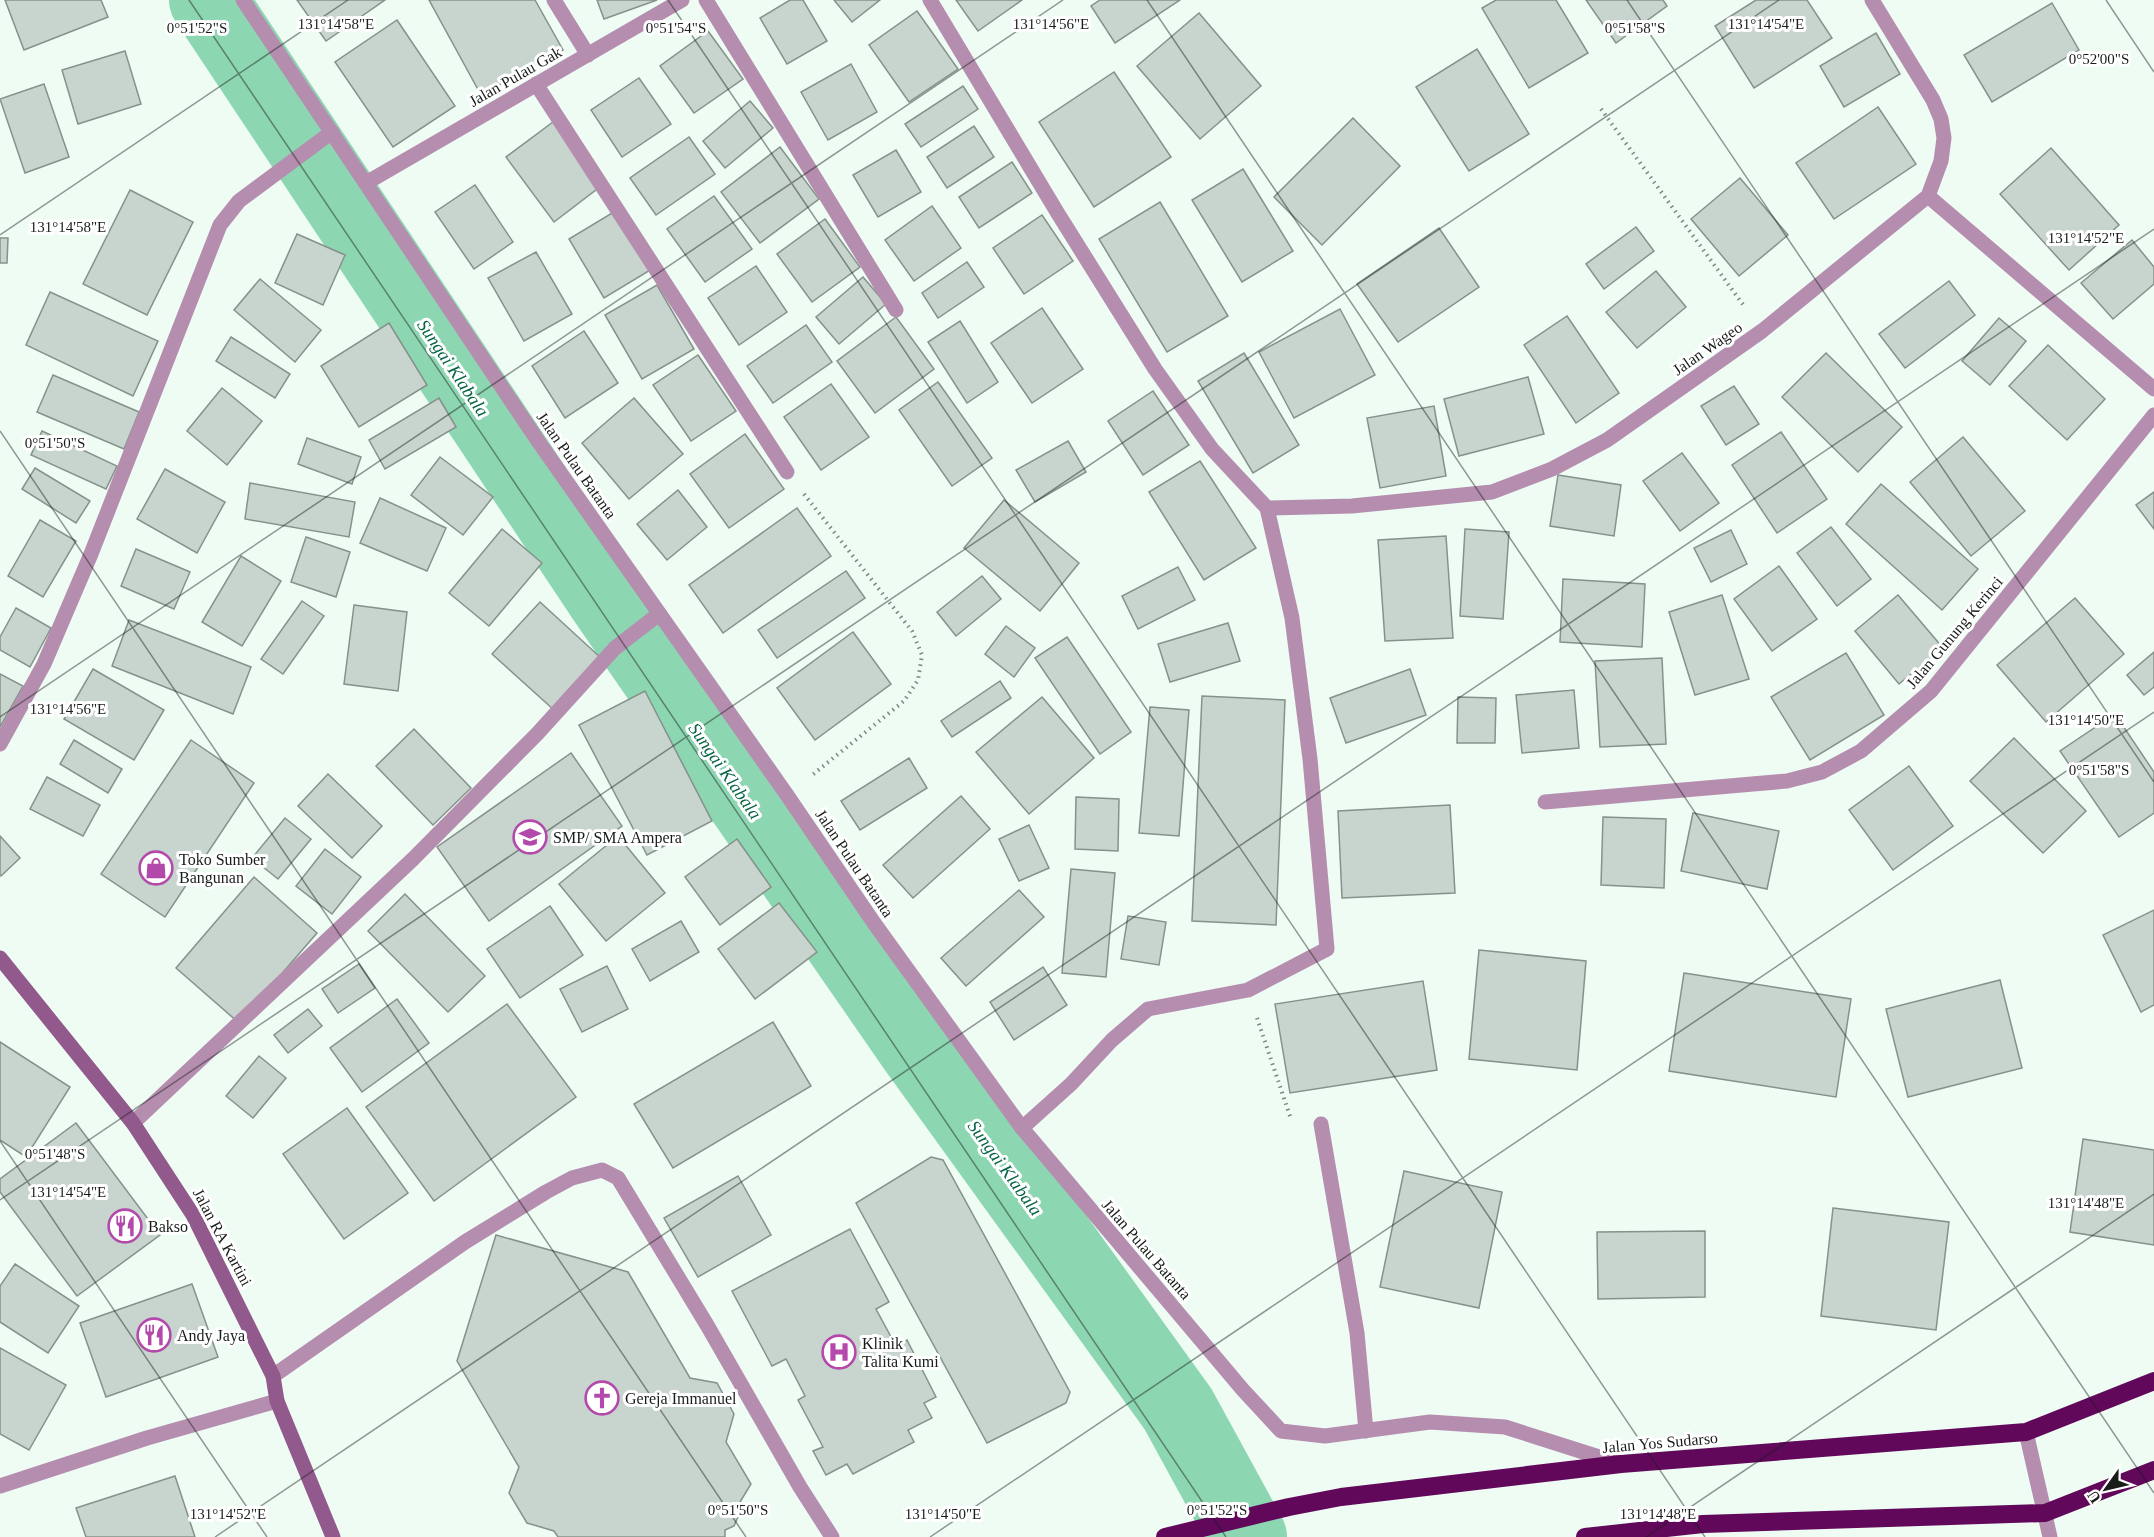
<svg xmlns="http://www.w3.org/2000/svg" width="2154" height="1537" font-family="Georgia,serif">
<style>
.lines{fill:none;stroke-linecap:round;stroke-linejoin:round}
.river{stroke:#8dd6b2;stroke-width:78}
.building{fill:#c8d5ce;stroke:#85928b;stroke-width:1.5}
.path{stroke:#7e8782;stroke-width:4;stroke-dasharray:1.5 4.5;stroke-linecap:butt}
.lane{stroke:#b58eaf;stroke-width:15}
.street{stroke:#b58eaf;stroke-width:15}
.secondary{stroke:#925a8c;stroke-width:15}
.highway{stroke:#61085b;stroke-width:18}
.ticks{fill:none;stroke:#181d1a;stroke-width:1.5;stroke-opacity:0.45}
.labels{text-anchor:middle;stroke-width:6;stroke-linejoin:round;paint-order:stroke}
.street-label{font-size:16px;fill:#181d1a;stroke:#fff}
.poi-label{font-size:16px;fill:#181d1a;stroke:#fff;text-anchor:start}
.water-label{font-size:18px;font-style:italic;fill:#076444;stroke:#fff}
.ticks-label{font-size:15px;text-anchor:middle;fill:#181d1a;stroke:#fff;stroke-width:6;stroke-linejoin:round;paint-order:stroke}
</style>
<rect width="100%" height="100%" fill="#eefcf4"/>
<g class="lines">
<path class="river" d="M208,0L607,600L915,1045L1178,1409L1248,1537"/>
</g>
<g class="building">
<path d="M5,0H101L108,17L24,50Z"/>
<path d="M297,0H385L326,41Z"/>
<path d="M429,0H535L563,50L481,95Z"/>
<path d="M597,0H657L604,19Z"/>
<path d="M790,0H803L827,41L787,64L760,18Z"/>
<path d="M834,0H880L852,22Z"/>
<path d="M956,0H1022L978,31Z"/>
<path d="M1100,0H1180L1115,43L1091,6Z"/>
<path d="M1496,0H1556L1588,53L1529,88L1482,8Z"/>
<path d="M1586,0H1663L1667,6L1616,43Z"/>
<path d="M1756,0H1807L1832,38L1754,88L1715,26Z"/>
<path d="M2052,3L2079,50L1992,102L1964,55Z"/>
<path d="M917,11L958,69L909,102L869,45Z"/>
<path d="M1199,13L1261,86L1200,139L1137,66Z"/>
<path d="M397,20L455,106L393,147L335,62Z"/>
<path d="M708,31L743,79L694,113L660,66Z"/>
<path d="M1876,33L1900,74L1844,107L1820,66Z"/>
<path d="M1477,49L1529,134L1469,171L1416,87Z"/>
<path d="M125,51L141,104L78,124L62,70Z"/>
<path d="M851,64L877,112L828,140L801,92Z"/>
<path d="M1114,72L1171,157L1094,207L1039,122Z"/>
<path d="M639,78L671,124L622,157L591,110Z"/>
<path d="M44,84L69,157L25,173L0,99Z"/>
<path d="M963,86L978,109L921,147L905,124Z"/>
<path d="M750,101L773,128L725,168L703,141Z"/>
<path d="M1878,107L1916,164L1834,219L1796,163Z"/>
<path d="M1353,118L1400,166L1322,245L1274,197Z"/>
<path d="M553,122L601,186L554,222L506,157Z"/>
<path d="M974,126L994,157L947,188L927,157Z"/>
<path d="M689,137L715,174L656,215L630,178Z"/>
<path d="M780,147L819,199L760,243L721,192Z"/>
<path d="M2051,148L2119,225L2069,270L2000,194Z"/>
<path d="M896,150L921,192L878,217L853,175Z"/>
<path d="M1012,162L1032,193L979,228L959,197Z"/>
<path d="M1243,169L1293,251L1242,282L1192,200Z"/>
<path d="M1740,178L1788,235L1739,276L1691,219Z"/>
<path d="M475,185L513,242L474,269L435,212Z"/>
<path d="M130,190L193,222L147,315L83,284Z"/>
<path d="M714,196L752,249L705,282L667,229Z"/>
<path d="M1160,202L1228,316L1167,352L1099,239Z"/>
<path d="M932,206L961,248L914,281L885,240Z"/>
<path d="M617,210L652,269L604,298L569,239Z"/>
<path d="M1042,215L1073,261L1024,294L993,248Z"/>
<path d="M825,219L860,267L812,302L777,254Z"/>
<path d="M1636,227L1654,251L1604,289L1586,264Z"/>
<path d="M1439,228L1479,287L1398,342L1357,284Z"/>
<path d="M297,234L345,255L323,305L275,283Z"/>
<path d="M0,238H8L7,263H0Z"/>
<path d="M2132,240L2154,267V284L2113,319L2081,283Z"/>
<path d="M536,252L572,314L524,341L488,278Z"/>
<path d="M967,262L984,287L938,318L922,293Z"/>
<path d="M756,266L787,312L739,345L708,298Z"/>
<path d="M1656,271L1686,307L1637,348L1606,312Z"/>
<path d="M863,277L886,304L839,344L816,317Z"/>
<path d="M260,279L321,330L295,362L234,310Z"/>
<path d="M1949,281L1975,315L1905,368L1879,334Z"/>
<path d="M657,285L694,349L642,379L605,315Z"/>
<path d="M50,292L158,341L133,396L26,345Z"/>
<path d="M1042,308L1083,369L1032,403L991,343Z"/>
<path d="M1340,309L1375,375L1294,418L1259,352Z"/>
<path d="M1567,316L1619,393L1576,423L1524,345Z"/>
<path d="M896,317L934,369L875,413L837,361Z"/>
<path d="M1999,318L2026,341L1990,385L1962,361Z"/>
<path d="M960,321L998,382L967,403L928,342Z"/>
<path d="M389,323L427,385L359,427L321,366Z"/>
<path d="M806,325L832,362L773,403L747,366Z"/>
<path d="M584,331L618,383L565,418L532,366Z"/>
<path d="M231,337L290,374L275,398L216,361Z"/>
<path d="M2048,345L2105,399L2067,440L2009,386Z"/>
<path d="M1244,353L1299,445L1253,473L1198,381Z"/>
<path d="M1826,353L1902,427L1858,472L1782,397Z"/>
<path d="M698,355L736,411L691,441L653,385Z"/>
<path d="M53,375L139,412L124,449L37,412Z"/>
<path d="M1528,377L1544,434L1459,456L1444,399Z"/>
<path d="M938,382L992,458L952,486L899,410Z"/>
<path d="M831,384L869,437L821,470L784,417Z"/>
<path d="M1734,386L1759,424L1726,445L1701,406Z"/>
<path d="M222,388L262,421L227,465L187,431Z"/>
<path d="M1153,391L1189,445L1143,475L1108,421Z"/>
<path d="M439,398L456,427L385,469L369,440Z"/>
<path d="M634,398L683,454L629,499L582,443Z"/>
<path d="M1434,406L1446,476L1380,488L1367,418Z"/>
<path d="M42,431L117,466L106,489L31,455Z"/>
<path d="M1781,432L1827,499L1777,533L1732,465Z"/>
<path d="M745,434L784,489L729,528L690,474Z"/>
<path d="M1963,437L2025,511L1971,556L1910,482Z"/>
<path d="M307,438L361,457L352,484L298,464Z"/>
<path d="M1068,441L1086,472L1035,502L1016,470Z"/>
<path d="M1682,453L1719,503L1680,531L1643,481Z"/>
<path d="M440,457L493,497L463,535L411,495Z"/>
<path d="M1200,461L1256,548L1204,580L1149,492Z"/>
<path d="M35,468L90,501L76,523L22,489Z"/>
<path d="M165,469L225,502L197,553L137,519Z"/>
<path d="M1558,475L1621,485L1614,536L1550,526Z"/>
<path d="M250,483L355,502L349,537L245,519Z"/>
<path d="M1881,484L1978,569L1942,610L1846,524Z"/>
<path d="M678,490L707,527L667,560L637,524Z"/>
<path d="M2154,492V529L2136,505Z"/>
<path d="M380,498L446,528L427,571L360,543Z"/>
<path d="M1004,500L1079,563L1040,611L964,548Z"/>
<path d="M797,508L831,556L723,633L689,585Z"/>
<path d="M40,520L76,541L43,597L8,576Z"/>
<path d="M1831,527L1871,579L1837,606L1797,553Z"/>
<path d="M502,529L542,563L489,626L449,593Z"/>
<path d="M1465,529L1509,532L1503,619L1460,616Z"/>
<path d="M1731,530L1747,564L1711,582L1694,548Z"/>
<path d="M1446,536L1453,638L1385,641L1378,540Z"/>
<path d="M306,537L350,552L336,597L291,582Z"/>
<path d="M136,549L190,572L174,609L121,586Z"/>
<path d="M241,556L281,581L242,646L202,622Z"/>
<path d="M1779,566L1817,619L1772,651L1734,599Z"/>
<path d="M1178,567L1195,600L1138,629L1122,596Z"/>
<path d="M846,571L865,598L777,658L758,630Z"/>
<path d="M982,576L1001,599L956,636L937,612Z"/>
<path d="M1563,579L1645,584L1642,647L1560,642Z"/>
<path d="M1722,595L1749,679L1695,695L1669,612Z"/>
<path d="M1898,595L1943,648L1899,684L1855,631Z"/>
<path d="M2075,598L2124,654L2046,722L1997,665Z"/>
<path d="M302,601L324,616L283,674L261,659Z"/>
<path d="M540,602L601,658L554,710L492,654Z"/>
<path d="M354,605L407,612L398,691L344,684Z"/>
<path d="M16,608L51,628L30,667L0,650V637Z"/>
<path d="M129,620L251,667L233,714L112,666Z"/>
<path d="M1228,623L1240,661L1170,682L1158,644Z"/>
<path d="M1006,626L1035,648L1014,677L985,654Z"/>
<path d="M853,632L891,684L815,740L777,688Z"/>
<path d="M1067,637L1131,732L1100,754L1035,658Z"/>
<path d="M2154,652V687L2144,695L2127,675Z"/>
<path d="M1846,653L1884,715L1810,760L1771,697Z"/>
<path d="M1662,658L1666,744L1600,747L1595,661Z"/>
<path d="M93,669L164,710L134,760L64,719Z"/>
<path d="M1410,669L1426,715L1346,743L1330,698Z"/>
<path d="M0,674L23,686L0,727Z"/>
<path d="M1000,681L1011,698L952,737L941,721Z"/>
<path d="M1574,690L1579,748L1522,753L1516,695Z"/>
<path d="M645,691L712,821L647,855L579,725Z"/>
<path d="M1202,696L1285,700L1276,925L1192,921Z"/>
<path d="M1042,697L1094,758L1029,814L976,752Z"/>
<path d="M1458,697L1496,698L1495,743H1457Z"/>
<path d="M1150,707L1189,710L1179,836L1139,833Z"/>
<path d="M2115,714L2154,772V813L2119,837L2060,751Z"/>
<path d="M414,729L471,788L433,825L376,766Z"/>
<path d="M2014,738L2086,811L2043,853L1970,781Z"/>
<path d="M74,740L122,769L108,793L60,764Z"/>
<path d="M191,740L254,783L165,917L101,874Z"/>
<path d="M571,753L622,826L489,921L437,847Z"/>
<path d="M909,758L927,788L860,830L841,801Z"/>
<path d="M1909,766L1953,826L1893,870L1849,810Z"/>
<path d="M328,774L382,826L352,858L298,806Z"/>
<path d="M47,777L100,805L83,836L30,809Z"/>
<path d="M961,796L990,829L913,898L883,865Z"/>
<path d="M1076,797L1119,799L1118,851L1075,849Z"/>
<path d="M1450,805L1455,893L1342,898L1338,811Z"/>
<path d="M1693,813L1779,831L1767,889L1681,871Z"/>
<path d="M1603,817L1666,819L1664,888L1601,885Z"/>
<path d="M285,818L311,839L278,879L252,858Z"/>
<path d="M1029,825L1049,868L1019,881L999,839Z"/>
<path d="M0,836L20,858L1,876L0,875Z"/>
<path d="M618,836L665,893L606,941L559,884Z"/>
<path d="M737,839L771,887L720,925L685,877Z"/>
<path d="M325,849L361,877L332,914L296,886Z"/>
<path d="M1071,869L1115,873L1106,977L1062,973Z"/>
<path d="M254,877L317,933L239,1023L176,968Z"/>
<path d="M1019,890L1044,917L966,986L941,958Z"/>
<path d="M405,894L485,976L448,1012L368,931Z"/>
<path d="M779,903L817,952L755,999L718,949Z"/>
<path d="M550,906L583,955L520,998L487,949Z"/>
<path d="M2154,910V1005L2141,1012L2103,935Z"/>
<path d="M1128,916L1166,922L1159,965L1121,959Z"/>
<path d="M681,921L699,952L650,981L632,949Z"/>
<path d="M1479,950L1586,961L1577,1070L1469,1059Z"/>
<path d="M359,964L375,988L338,1013L322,989Z"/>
<path d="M607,966L628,1009L582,1032L560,989Z"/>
<path d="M1043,967L1067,1005L1014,1040L990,1002Z"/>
<path d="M1684,973L1851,999L1836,1097L1669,1071Z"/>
<path d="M2000,980L2022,1068L1908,1097L1886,1009Z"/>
<path d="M1423,981L1437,1070L1290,1093L1275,1004Z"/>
<path d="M397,999L429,1043L362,1092L330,1048Z"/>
<path d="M507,1004L576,1097L434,1201L366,1107Z"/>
<path d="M308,1009L322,1026L288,1053L274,1035Z"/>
<path d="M773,1022L811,1086L673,1168L634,1104Z"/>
<path d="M0,1042L70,1087L26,1157L0,1140Z"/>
<path d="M259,1056L286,1078L253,1118L226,1096Z"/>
<path d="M347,1108L408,1193L344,1239L283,1154Z"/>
<path d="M76,1123L160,1235L77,1296L0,1192V1179Z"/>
<path d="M2083,1139L2154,1150V1245L2070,1232Z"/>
<path d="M931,1157L943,1160L1070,1392L1066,1403L987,1443L856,1203Z"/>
<path d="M1404,1171L1502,1192L1479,1308L1380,1287Z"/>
<path d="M738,1176L771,1235L698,1277L664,1218Z"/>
<path d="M1833,1208L1949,1222L1936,1330L1821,1316Z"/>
<path d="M850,1229L889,1302L876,1309L896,1346L907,1340L936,1397L924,1403L932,1418L908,1430L914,1442L853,1474L847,1464L826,1475L813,1451L823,1447L798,1400L805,1396L786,1359L772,1366L732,1291Z"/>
<path d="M1705,1231V1297L1598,1299L1597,1232Z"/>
<path d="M496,1235L628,1272L690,1378L717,1383L734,1414L726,1442L751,1484L737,1507L738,1517L734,1526L725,1530V1537H558L554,1531L527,1523L509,1493L519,1467L457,1361Z"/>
<path d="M15,1264L79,1306L48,1353L0,1322V1286Z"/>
<path d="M192,1284L218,1357L106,1397L80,1323Z"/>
<path d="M0,1348L66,1385L29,1450L0,1434Z"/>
<path d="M175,1476L195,1537H86L76,1508Z"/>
</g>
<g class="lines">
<g class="path">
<path d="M1601,109L1744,306"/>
<path d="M804,494L912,631L922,655L918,680L904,701L811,776"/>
<path d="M1257,1018L1291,1119"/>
</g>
<g class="lane">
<path d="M1321,1124L1357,1333L1366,1431"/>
<path d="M273,1376L465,1242L546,1192L572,1178L602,1170L618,1178L707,1325L800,1487L832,1537"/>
</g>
<g class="street">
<path d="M243,0L538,441L787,795L874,923L1022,1128L1243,1390L1281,1431L1325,1436L1430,1422L1505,1427L1618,1463"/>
<path d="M554,0L588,55"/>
<path d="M706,0L896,310"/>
<path d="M930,0L1057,212L1155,369L1212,449L1267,508L1292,618L1310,759L1327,949L1248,990L1148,1009L1112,1040L1071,1084L1022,1128"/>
<path d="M536,84L787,472"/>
<path d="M366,183L682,0"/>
<path d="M1928,196L2154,389"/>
<path d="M1267,508L1352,506L1492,492L1552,469L1607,440L1762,331L1928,196L1941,161L1944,138L1941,119L1933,100L1872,0"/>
<path d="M0,744L44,664L91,554L220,225L239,201L332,132"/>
<path d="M1545,802L1787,781L1822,772L1861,751L1931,691L2154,415"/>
<path d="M133,1123L413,859L537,734L615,648L659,614"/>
<path d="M2026,1432L2050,1537"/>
<path d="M0,1486L147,1438L277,1401"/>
</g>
<path class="secondary" d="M0,958L133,1123L193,1215L273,1376L277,1401L333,1537"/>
<g class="highway">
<path d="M1165,1537L1289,1507L1341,1497L1621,1464L2026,1432L2154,1381"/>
<path d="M1585,1537L1703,1524L2045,1513L2154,1470"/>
</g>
</g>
<path class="ticks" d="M189,0L1226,1537M668,0L1705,1537M1147,0L2154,1493M1627,0L2154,782M2106,0L2154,72M0,235L348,0M0,431L746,1537M0,717L1063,0M0,1141L267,1537M0,1200L1779,0M215,1537L2154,229M930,1537L2154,712M1646,1537L2154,1194"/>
<defs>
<symbol id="school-ring" viewBox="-11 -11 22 22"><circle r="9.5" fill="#fff" stroke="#b349aa" stroke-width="1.5"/><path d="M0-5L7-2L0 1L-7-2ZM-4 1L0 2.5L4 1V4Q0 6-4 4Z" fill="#b349aa"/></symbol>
<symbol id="shop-ring" viewBox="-11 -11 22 22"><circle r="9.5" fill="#fff" stroke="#b349aa" stroke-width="1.5"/><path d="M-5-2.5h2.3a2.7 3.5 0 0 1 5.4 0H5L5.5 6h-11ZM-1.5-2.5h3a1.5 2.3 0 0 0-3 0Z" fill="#b349aa"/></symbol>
<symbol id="restaurant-ring" viewBox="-11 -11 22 22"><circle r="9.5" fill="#fff" stroke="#b349aa" stroke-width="1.5"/><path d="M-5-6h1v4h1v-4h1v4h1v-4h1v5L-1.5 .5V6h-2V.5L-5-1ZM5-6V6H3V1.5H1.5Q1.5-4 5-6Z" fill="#b349aa"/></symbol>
<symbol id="hospital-ring" viewBox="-11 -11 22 22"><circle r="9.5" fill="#fff" stroke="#b349aa" stroke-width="1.5"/><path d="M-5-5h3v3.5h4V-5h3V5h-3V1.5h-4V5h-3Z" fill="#b349aa"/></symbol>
<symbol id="church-ring" viewBox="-11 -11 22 22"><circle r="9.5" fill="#fff" stroke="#b349aa" stroke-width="1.5"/><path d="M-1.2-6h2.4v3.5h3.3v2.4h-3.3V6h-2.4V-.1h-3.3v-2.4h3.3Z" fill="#b349aa"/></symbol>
</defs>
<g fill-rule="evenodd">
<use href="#school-ring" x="511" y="818" width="38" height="38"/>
<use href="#shop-ring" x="137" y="849" width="38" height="38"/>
<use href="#restaurant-ring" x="106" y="1207" width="38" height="38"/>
<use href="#restaurant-ring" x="135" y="1316" width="38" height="38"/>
<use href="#hospital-ring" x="820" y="1333" width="38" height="38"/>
<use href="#church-ring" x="583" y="1379" width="38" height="38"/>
</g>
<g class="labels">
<g class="street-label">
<text transform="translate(515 76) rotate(-30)" y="6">Jalan Pulau Gak</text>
<text transform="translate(1707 348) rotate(-35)" y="6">Jalan Wageo</text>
<text transform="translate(577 465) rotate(55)" y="6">Jalan Pulau Batanta</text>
<text transform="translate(1954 632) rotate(-50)" y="6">Jalan Gunung Kerinci</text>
<text transform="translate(855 863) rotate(56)" y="6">Jalan Pulau Batanta</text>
<text transform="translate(223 1237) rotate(62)" y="6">Jalan RA Kartini</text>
<text transform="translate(1147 1249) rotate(49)" y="6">Jalan Pulau Batanta</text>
<text transform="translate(1660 1442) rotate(-5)" y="6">Jalan Yos Sudarso</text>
</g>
<g class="poi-label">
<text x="553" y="843">SMP/ SMA Ampera</text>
<text x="179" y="865">Toko Sumber<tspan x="179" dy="18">Bangunan</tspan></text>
<text x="148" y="1232">Bakso</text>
<text x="177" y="1341">Andy Jaya</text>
<text x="862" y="1349">Klinik<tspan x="862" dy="18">Talita Kumi</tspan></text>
<text x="625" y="1404">Gereja Immanuel</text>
</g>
<g class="water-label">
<text transform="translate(453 368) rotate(56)" y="6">Sungai Klabala</text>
<text transform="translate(725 771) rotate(55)" y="6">Sungai Klabala</text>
<text transform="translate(1005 1168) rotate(54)" y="6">Sungai Klabala</text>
</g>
</g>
<g class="ticks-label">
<text x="336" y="29">131°14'58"E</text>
<text x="1051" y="29">131°14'56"E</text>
<text x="1766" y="29">131°14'54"E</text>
<text x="197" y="33">0°51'52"S</text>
<text x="676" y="33">0°51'54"S</text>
<text x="1635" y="33">0°51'58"S</text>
<text x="2099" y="64">0°52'00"S</text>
<text x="68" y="232">131°14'58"E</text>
<text x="2086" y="243">131°14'52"E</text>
<text x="55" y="448">0°51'50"S</text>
<text x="68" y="714">131°14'56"E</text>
<text x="2086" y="725">131°14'50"E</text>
<text x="2099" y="775">0°51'58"S</text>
<text x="55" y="1159">0°51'48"S</text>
<text x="68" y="1197">131°14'54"E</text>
<text x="2086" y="1208">131°14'48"E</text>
<text x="738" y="1515">0°51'50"S</text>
<text x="1217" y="1515">0°51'52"S</text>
<text x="228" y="1519">131°14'52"E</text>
<text x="943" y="1519">131°14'50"E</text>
<text x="1658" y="1519">131°14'48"E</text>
</g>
<g transform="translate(2106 1489) rotate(236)" stroke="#ffffff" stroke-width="4.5" paint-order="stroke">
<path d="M0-4.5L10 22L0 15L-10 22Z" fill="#181d1a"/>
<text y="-9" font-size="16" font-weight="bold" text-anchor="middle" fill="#181d1a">U</text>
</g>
</svg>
